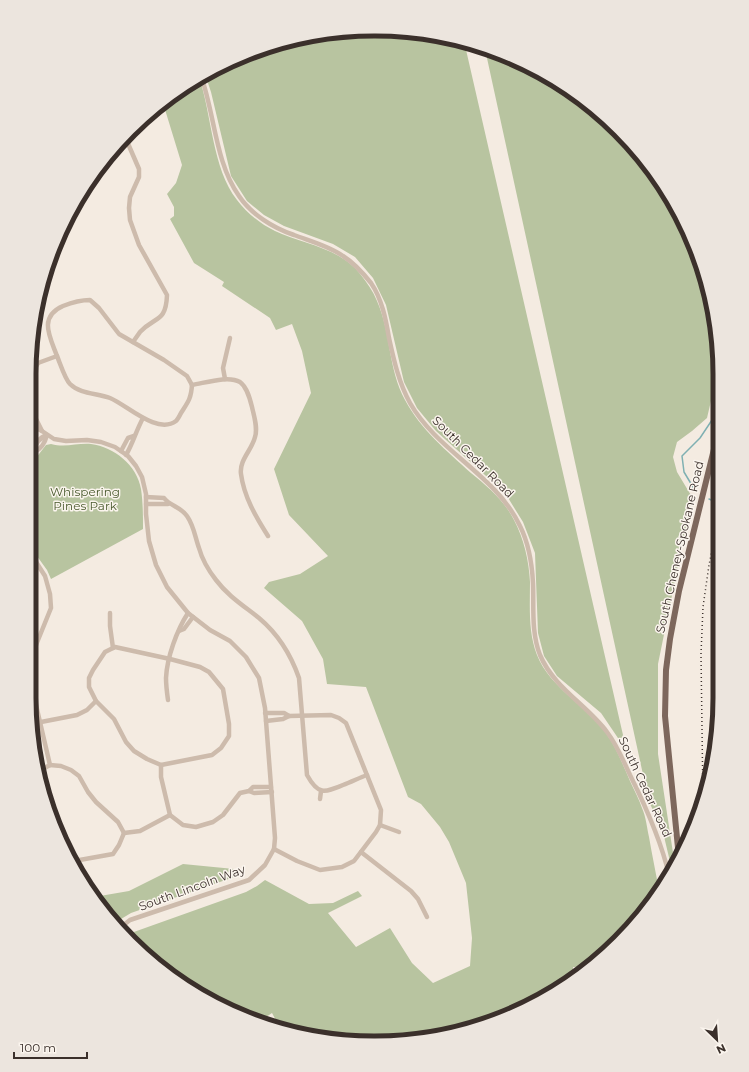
<svg xmlns="http://www.w3.org/2000/svg" width="749" height="1072" font-family="Montserrat,sans-serif">
<style>
.green{fill:#b8c4a0}
.lines{fill:none;stroke-linecap:round;stroke-linejoin:round}
.stream{stroke:#7fb0b2;stroke-width:1.5}
.minor{stroke:#cdbbac;stroke-width:4.5}
.major{stroke:#7d675c;stroke-width:6}
.rail{stroke:#3b302b;stroke-width:1.5;stroke-dasharray:1 3;stroke-linecap:butt}
.labels{text-anchor:middle;stroke-width:3;stroke-linejoin:round;paint-order:stroke}
.street-label{font-size:12px;fill:#3b302b;stroke:#fbf5ee}
.park-label{font-size:12px;fill:#4a5a2e;stroke:#fbf5ee}
.rim{fill:none;stroke:#3b302b;stroke-width:5}
</style>
<rect width="100%" height="100%" fill="#f4ebe1"/>
<g class="green">
<path d="M397,30L464,41L623,735L620,741L601,713L557,676L544,656L538,633L535,553L523,522L505,493L436,431L417,408L404,382L386,305L373,278L355,257L333,244L284,226L264,215L247,201L231,176L211,92L205,74L263,47L329,32Z"/>
<path d="M485,49L527,65L585,100L634,147L684,222L711,309L713,332L717,349V375L707,418L692,431L677,442L673,457L677,472L692,497L658,664V754L675,866L672,870L662,828L649,802Z"/>
<path d="M199,77C212,115 212,168 237,200C246,212 260,224 275,231C303,244 341,248 361,275C367,283 373,291 377,301C391,332 388,369 405,400C421,430 447,451 471,473C488,487 504,500 514,520C524,539 529,561 530,582C530,607 528,632 537,655C550,688 586,705 606,733C616,747 623,765 630,781C634,790 639,799 642,808C646,817 647,828 649,837C652,855 656,873 659,891L649,908L602,957L587,968L573,967V977L527,1007L442,1036L330,1040L279,1026L272,1013L260,1021L242,1017L147,957L127,935L131,933L246,892L257,886L265,880L309,904L333,903L358,891L362,896L328,913L356,947L390,928L412,963L433,983L470,966L472,938L466,883L449,842L440,827L421,804L408,797L366,687L327,684L323,659L302,621L264,588L269,582L300,574L328,556L289,515L274,469L311,393L302,351L292,324L276,330L270,318L222,286L224,282L194,263L170,219L174,216V207L167,194L176,183L182,165L163,103Z"/>
<path d="M51,444C65,448 77,443 91,444C114,447 137,465 141,489C143,502 143,516 143,529L51,579L47,570L29,545V467L46,445Z"/>
<path d="M718,564L719,720L717,732L712,614L716,576Z"/>
<path d="M183,864L234,869L237,876L131,913L116,922L94,897L129,891Z"/>
</g>
<g class="lines">
<g class="stream">
<path d="M693,487L684,472L682,456L700,438L712,420L717,398"/>
<path d="M709,499L716,502"/>
</g>
<g class="minor">
<path d="M201,76C215,115 215,162 239,196C251,214 273,228 294,235C310,241 329,246 343,256C354,263 363,273 371,283C382,299 386,320 389,338C394,361 399,383 410,403C438,452 496,475 520,526C529,544 532,563 533,583C534,607 531,632 540,655C554,688 587,705 607,732C617,745 623,760 630,775C646,807 661,840 669,875"/>
<path d="M126,139L139,169V177L130,197L129,208L130,220L139,245L167,295C166,323 155,316 140,332C138,335 135,339 133,342"/>
<path d="M80,196L89,187L91,183"/>
<path d="M57,356C60,363 65,379 70,384C80,394 97,393 110,398C127,405 157,435 176,421C178,419 180,415 181,413C188,402 191,399 192,385"/>
<path d="M30,364L33,362L38,363L57,356C50,337 38,317 63,306C73,302 80,300 90,300L99,308L119,334L164,360L187,376L192,385"/>
<path d="M29,370L35,368L38,363"/>
<path d="M225,379L223,368L230,338"/>
<path d="M192,385C205,383 228,375 240,382C247,387 250,399 252,407C254,416 258,428 255,437C252,450 239,460 241,474C244,497 256,517 268,536"/>
<path d="M29,399L35,417L42,431"/>
<path d="M29,418L34,427L42,431L54,439L66,441L87,440L101,442L115,447L128,456L136,466L142,477L146,494V514L149,541L156,565L167,587L188,613L210,630L230,641L246,657L259,678L265,708L275,838L274,849L265,865L249,880L130,920L121,927"/>
<path d="M121,451L128,438L134,436"/>
<path d="M126,455C133,443 136,431 143,418"/>
<path d="M29,460C35,450 35,439 47,435C45,443 42,449 34,452"/>
<path d="M146,497L164,498C170,506 181,507 187,516C194,526 195,537 199,548C202,559 209,571 216,580C228,596 244,606 259,618C278,634 291,655 299,678L307,775C318,795 324,793 343,785C351,782 359,778 367,775"/>
<path d="M146,504H168"/>
<path d="M29,551L45,576L50,594L51,608L36,645L32,669L33,692L50,765"/>
<path d="M110,613V626L113,648"/>
<path d="M179,631L184,629L193,617"/>
<path d="M29,643L36,645"/>
<path d="M115,647L170,659L200,667L209,672L223,689L229,724V736L221,748L212,755L161,765L147,759L134,751L126,742L114,719L96,701L89,687V678L93,670L105,652Z"/>
<path d="M168,700C167,693 166,685 166,678C167,657 177,630 188,613"/>
<path d="M265,713H284L289,716"/>
<path d="M266,721L283,719L289,716L331,715L339,718L346,723L381,810L380,825L376,832L354,861L342,867L320,870L297,861L274,849"/>
<path d="M41,722L77,715L87,710L96,701"/>
<path d="M50,765L61,766L71,770L79,776L88,792L96,802L118,822L124,833"/>
<path d="M161,765V777L170,815L183,825L196,827L213,822L223,815L240,793L249,791L253,787H271"/>
<path d="M39,771L50,765"/>
<path d="M249,791L254,793L272,792"/>
<path d="M320,799L321,791"/>
<path d="M380,825L399,832"/>
<path d="M124,833L140,831L170,815"/>
<path d="M361,852L411,891L418,899L427,917"/>
<path d="M74,861L113,854L119,845L124,833"/>
</g>
<path class="major" d="M679,858L665,716L666,670L670,639L679,591L718,433"/>
<path class="rail" d="M703,802L701,654L703,607L709,565L718,521"/>
</g>
<g class="labels">
<g class="street-label">
<text transform="translate(473 457) rotate(45)" y="4">South Cedar Road</text>
<text transform="translate(680 547) rotate(-77)" y="4">South Cheney-Spokane Road</text>
<text transform="translate(645 787) rotate(65)" y="4">South Cedar Road</text>
<text transform="translate(192 888) rotate(-20)" y="4">South Lincoln Way</text>
</g>
<g class="park-label">
<text x="85" y="496">Whispering<tspan x="85" dy="14">Pines Park</tspan></text>
</g>
</g>
<path d="M0 0H749V1072H0ZM374 36H375A338 338 0 0 1 713 374V698A338 338 0 0 1 375 1036H374A338 338 0 0 1 36 698V374A338 338 0 0 1 374 36Z" fill="#ece5de" fill-rule="evenodd"/>
<path class="rim" d="M374 36H375A338 338 0 0 1 713 374V698A338 338 0 0 1 375 1036H374A338 338 0 0 1 36 698V374A338 338 0 0 1 374 36Z"/>
<g transform="translate(717 1040) rotate(155)" stroke="#fbf5ee" stroke-width="3" paint-order="stroke">
<path d="M0-3L7 15L0 10L-7 15Z" fill="#3b302b"/>
<text y="-6" font-size="11" font-weight="bold" text-anchor="middle" fill="#3b302b">N</text>
</g>
<path d="M14 1052v6h73v-6" fill="none" stroke="#3b302b" stroke-width="2"/>
<text x="20" y="1052" font-size="12" fill="#3b302b" stroke="#fbf5ee" stroke-width="3" paint-order="stroke">100 m</text>
</svg>
